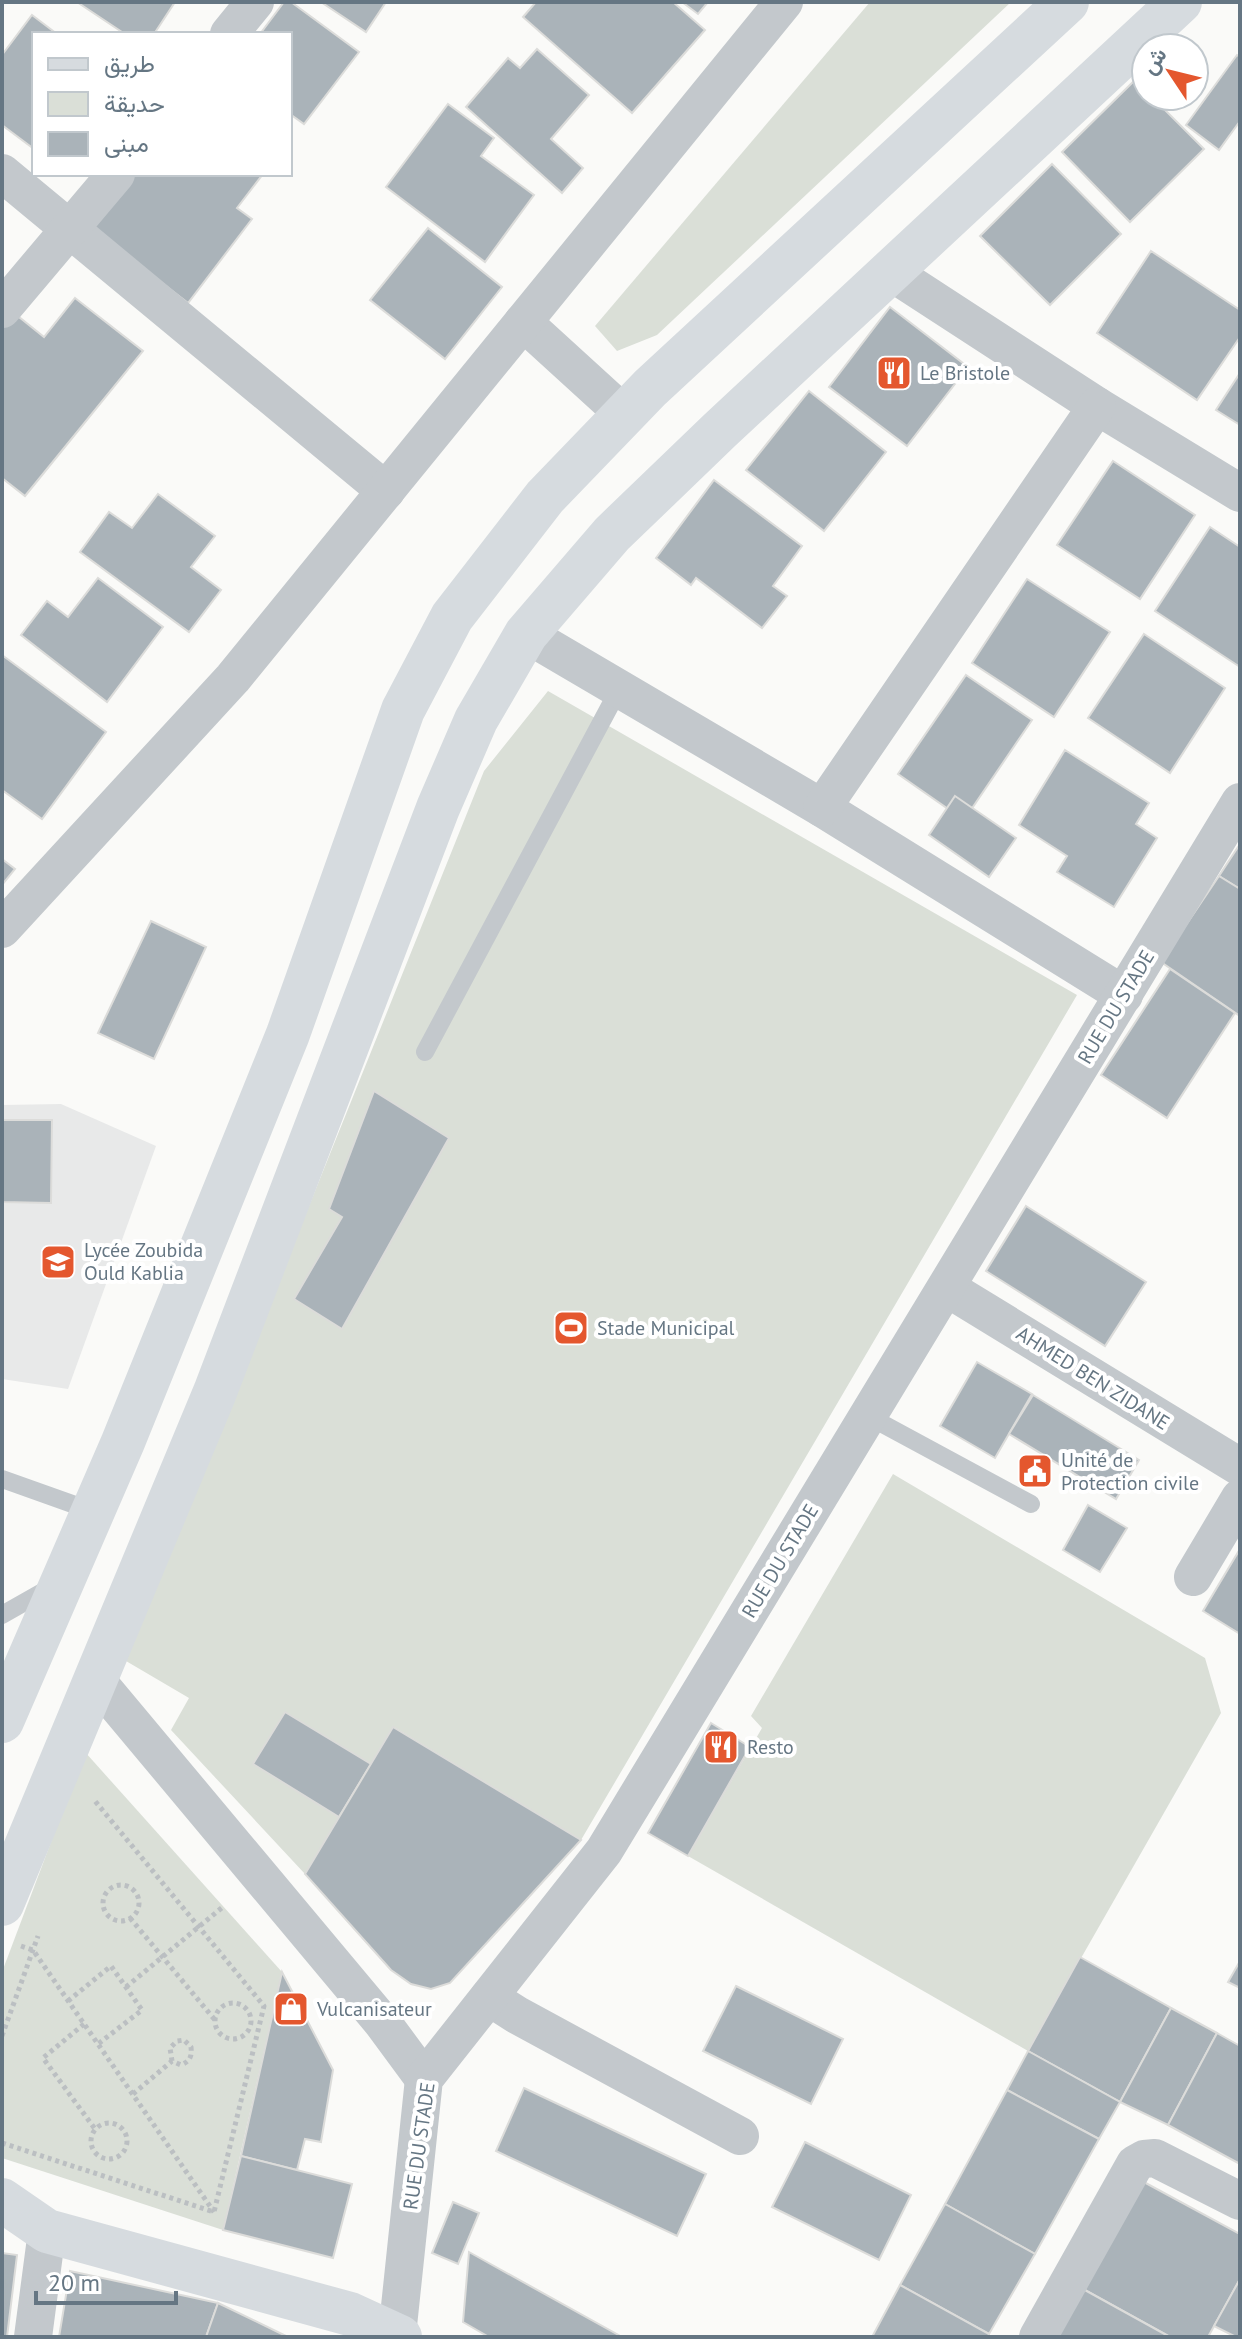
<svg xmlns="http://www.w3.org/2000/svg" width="1242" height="2339" font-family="'PT Sans',Vazirmatn,sans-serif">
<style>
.built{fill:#e8e9e9}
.green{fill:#dadfd7}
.building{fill:#aab3b9;stroke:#dcdcda;stroke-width:2}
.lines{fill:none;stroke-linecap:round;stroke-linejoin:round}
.path{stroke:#bbbfc2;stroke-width:5;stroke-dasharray:4 4;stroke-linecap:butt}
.service{stroke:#c3c8cc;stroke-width:18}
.minor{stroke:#c3c8cc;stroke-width:38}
.secondary{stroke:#d6dbdf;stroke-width:44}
.primary{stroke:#d6dbdf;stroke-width:44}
.labels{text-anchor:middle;stroke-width:8;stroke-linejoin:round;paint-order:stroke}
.poi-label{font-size:20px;fill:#657683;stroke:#fff;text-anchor:start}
.street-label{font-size:20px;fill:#657683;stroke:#fff}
</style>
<rect width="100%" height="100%" fill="#fafaf8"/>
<path class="built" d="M61,1104L156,1146L68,1389L2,1379V1105Z"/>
<g class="green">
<path d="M870,2H1011L657,335L617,351L595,326Z"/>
<path d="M548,691L1077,995L581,1840L394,1727L305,1874L171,1730L189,1698L126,1661L484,771Z"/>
<path d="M893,1474L1205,1658L1221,1713L1028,2051L688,1856L762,1728L751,1716Z"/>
<path d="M85,1752L282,1972L223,2230L2,2158V1972Z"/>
</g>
<g class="building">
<path d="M77,2H175L154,34H125Z"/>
<path d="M284,2H291L359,52L304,124L290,114V34H260Z"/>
<path d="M321,2H386L366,32Z"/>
<path d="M536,2H673L705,30L632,113L523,17Z"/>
<path d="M682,2H708L698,14Z"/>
<path d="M32,15L57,34H34V149L2,125V55Z"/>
<path d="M537,49L589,95L551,139L583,168L562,193L466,107L508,58L520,68Z"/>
<path d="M1237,55L1240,57V121L1219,150L1186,125Z"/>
<path d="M1135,80L1146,91V96H1151L1204,149L1130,222L1062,152Z"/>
<path d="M448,104L494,138L481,156L534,195L485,262L386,187Z"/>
<path d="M1052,164L1121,234L1050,305L980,236Z"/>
<path d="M128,174H263L237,208L252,219L188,303L88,226Z"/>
<path d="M428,228L502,287L445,359L370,300Z"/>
<path d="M1151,251L1240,310V337L1197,400L1097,333Z"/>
<path d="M75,298L143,351L25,496L2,478V328L14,313L44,337Z"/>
<path d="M890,307L968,367L907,446L829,387Z"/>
<path d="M1240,373V425L1216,410Z"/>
<path d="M809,391L886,452L824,531L746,470Z"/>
<path d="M1113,461L1195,515L1140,599L1057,545Z"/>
<path d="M714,480L802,546L773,586L787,596L762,628L696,578L691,585L656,558Z"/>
<path d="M158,494L215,536L191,567L221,590L189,632L80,552L109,512L132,528Z"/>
<path d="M1210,527L1240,547V667L1155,611Z"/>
<path d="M98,578L163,627L107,702L21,635L47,601L68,617Z"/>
<path d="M1027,579L1110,632L1054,717L972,663Z"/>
<path d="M1144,634L1225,688L1170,773L1088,718Z"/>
<path d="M2,655L106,732L42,819L2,790Z"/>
<path d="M966,675L1032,720L964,820L898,774Z"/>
<path d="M1065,750L1149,803L1136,824L1157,838L1114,907L1057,872L1067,856L1019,825Z"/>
<path d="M955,796L1016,838L989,877L929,835Z"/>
<path d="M1240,844V889L1219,876Z"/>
<path d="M2,859L15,869L2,885Z"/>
<path d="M1219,876L1240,889V1016L1161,962Z"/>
<path d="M151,921L206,947L154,1059L98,1033Z"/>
<path d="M1170,969L1235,1013L1167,1118L1101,1075Z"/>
<path d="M374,1091L449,1138L342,1329L294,1299L342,1217L329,1209Z"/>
<path d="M2,1120H52L51,1203L2,1202Z"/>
<path d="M1026,1206L1146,1282L1105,1346L986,1271Z"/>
<path d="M977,1362L1032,1394L995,1458L940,1426Z"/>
<path d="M1033,1395L1139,1460L1116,1499L1009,1434Z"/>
<path d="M1088,1505L1127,1528L1100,1572L1063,1550Z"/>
<path d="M1240,1549V1634L1203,1611Z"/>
<path d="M285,1712L371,1764L339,1817L253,1764Z"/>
<path d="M711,1723L750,1747L688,1856L648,1833Z"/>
<path d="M393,1727L581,1840L450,1983L431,1989L411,1984L391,1970L305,1874Z"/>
<path d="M1080,1957L1171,2008L1120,2102L1028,2051Z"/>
<path d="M1240,1961V1988L1228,1982Z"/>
<path d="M282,1972L333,2070L321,2142L305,2139L297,2170L241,2156Z"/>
<path d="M736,1986L843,2039L811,2104L703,2051Z"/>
<path d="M1171,2008L1217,2033L1168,2125L1120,2102Z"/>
<path d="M1217,2033L1240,2046V2164L1168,2125Z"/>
<path d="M1028,2051L1120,2102L1099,2139L1007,2090Z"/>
<path d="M524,2088L706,2174L677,2236L496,2151Z"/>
<path d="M1007,2090L1099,2139L1035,2254L945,2204Z"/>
<path d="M805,2142L911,2195L879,2260L772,2207Z"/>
<path d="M241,2156L352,2184L333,2258L223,2230Z"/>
<path d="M1142,2181L1240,2234V2279L1208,2337H1170L1083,2289Z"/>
<path d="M453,2202L479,2213L458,2264L432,2253Z"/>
<path d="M945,2204L1035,2254L989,2334L900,2285Z"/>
<path d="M469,2252L622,2337H489L463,2322Z"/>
<path d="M2,2253L17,2255L7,2337H2Z"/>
<path d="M70,2271L218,2303L206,2337H59Z"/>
<path d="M1240,2279V2337H1236L1214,2326Z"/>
<path d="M900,2285L989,2334L988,2337H872Z"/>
<path d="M1083,2289L1170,2337H1055Z"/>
<path d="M218,2303L288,2337H206Z"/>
</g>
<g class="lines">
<g class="path">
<circle cx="121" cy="1903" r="18"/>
<path d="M130,1918L215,2020"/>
<path d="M21,1946L33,1950L214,2212"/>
<path d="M126,1987L224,1906"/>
<path d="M68,2001L111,1966L142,2010L98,2044"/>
<circle cx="233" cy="2021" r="18"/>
<path d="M84,2024L43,2058L95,2129"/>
<path d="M2,2036L38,1936"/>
<path d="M133,2094L172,2061L181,2065C190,2061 192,2057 191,2047L184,2040L177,2041L170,2048L172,2061"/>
<circle cx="109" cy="2141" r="18"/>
<path d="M2,2143L214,2212L264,2006L95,1801"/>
</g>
<g class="service">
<path d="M425,1052L619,689"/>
<path d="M868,1416L1031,1504"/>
<path d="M2,1479L92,1511"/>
<path d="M2,1615L53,1586"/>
</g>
<g class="minor">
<path d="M229,34L255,2"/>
<path d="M2,173L386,491"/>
<path d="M891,272L1097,406L1240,493"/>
<path d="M2,309L116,174"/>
<path d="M523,322L625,415"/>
<path d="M526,634L822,808L1124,995"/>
<path d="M822,808L1097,406"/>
<path d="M2,929L233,678L784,2"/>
<path d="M947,1288L1240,1467"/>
<path d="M1193,1577L1240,1498"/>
<path d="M96,1680L382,2022L424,2079"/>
<path d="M489,1997L517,2015L740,2136"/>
<path d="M397,2335L424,2079L604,1851L1240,802"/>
<path d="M33,2337L47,2231"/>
<path d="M1038,2337L1135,2164L1144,2159L1155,2158L1240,2201"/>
</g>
<g class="secondary">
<path d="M2,1721L123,1442L288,1034L403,710L452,617L545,497L650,388L1067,2"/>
<path d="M2,1904L215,1392L438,808L476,720L526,634L612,534L720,430L1180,2"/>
</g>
<path class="primary" d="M2,2200L47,2231L350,2314L400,2337"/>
</g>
<defs>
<symbol id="restaurant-square" viewBox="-11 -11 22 22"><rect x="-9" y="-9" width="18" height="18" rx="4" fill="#e4572e" stroke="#fff"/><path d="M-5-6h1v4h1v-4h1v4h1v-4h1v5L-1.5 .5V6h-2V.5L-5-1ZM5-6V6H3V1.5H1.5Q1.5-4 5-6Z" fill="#fff"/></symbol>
<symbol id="school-square" viewBox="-11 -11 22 22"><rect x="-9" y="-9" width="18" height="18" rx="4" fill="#e4572e" stroke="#fff"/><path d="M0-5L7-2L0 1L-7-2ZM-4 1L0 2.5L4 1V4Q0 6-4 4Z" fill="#fff"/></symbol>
<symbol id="stadium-square" viewBox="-11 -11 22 22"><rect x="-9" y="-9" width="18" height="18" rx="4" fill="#e4572e" stroke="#fff"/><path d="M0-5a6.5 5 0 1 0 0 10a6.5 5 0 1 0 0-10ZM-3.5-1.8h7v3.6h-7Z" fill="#fff"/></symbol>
<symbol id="civic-square" viewBox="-11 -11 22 22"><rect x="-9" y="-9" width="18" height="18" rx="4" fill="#e4572e" stroke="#fff"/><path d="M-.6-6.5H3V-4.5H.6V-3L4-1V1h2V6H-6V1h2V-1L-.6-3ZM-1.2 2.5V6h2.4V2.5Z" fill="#fff"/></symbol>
<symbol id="shop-square" viewBox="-11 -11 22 22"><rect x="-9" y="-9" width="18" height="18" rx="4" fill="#e4572e" stroke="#fff"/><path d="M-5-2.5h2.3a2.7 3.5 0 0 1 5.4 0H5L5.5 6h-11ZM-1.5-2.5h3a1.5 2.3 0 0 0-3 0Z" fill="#fff"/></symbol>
</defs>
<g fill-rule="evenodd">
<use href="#restaurant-square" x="874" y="353" width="40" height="40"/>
<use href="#school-square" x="38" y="1242" width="40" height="40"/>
<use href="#stadium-square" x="551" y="1308" width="40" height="40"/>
<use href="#civic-square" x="1015" y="1451" width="40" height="40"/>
<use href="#restaurant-square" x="701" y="1727" width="40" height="40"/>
<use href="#shop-square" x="271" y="1989" width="40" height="40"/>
</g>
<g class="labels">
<g class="poi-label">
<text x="920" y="380">Le Bristole</text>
<text x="84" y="1257">Lycée Zoubida<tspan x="84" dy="23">Ould Kablia</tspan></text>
<text x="597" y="1335">Stade Municipal</text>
<text x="1061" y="1467">Unité de<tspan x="1061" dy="23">Protection civile</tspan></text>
<text x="747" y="1754">Resto</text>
<text x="317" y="2016">Vulcanisateur</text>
</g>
<g class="street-label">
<text transform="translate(1116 1007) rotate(-59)" y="7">RUE DU STADE</text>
<text transform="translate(1093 1378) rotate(32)" y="7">AHMED BEN ZIDANE</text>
<text transform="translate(780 1561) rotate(-59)" y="7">RUE DU STADE</text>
<text transform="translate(419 2146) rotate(-82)" y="7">RUE DU STADE</text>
</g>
</g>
<rect width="1242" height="2339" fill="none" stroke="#657683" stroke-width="8"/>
<rect x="32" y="32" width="260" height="144" fill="#ffffff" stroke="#c1c8cd" stroke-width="2"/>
<rect x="48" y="58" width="40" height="12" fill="#d6dbdf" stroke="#c1c8cd" stroke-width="2"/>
<text x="104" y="72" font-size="24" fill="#657683">طريق</text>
<rect x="48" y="92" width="40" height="24" fill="#dadfd7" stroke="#c1c8cd" stroke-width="2"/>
<text x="104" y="112" font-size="24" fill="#657683">حديقة</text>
<rect x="48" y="132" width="40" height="24" fill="#aab3b9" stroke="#c1c8cd" stroke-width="2"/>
<text x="104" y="152" font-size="24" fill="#657683">مبنى</text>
<g transform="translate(1170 72) rotate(305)"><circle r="38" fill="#ffffff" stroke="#c1c8cd" stroke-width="2"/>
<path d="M0-6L14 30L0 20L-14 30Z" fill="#e4572e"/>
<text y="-12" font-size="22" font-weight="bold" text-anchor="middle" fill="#657683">ش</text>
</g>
<path d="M36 2291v12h140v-12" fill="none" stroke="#657683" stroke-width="4"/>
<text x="48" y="2291" font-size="24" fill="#657683" stroke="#ffffff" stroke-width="6" paint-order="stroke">20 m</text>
</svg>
